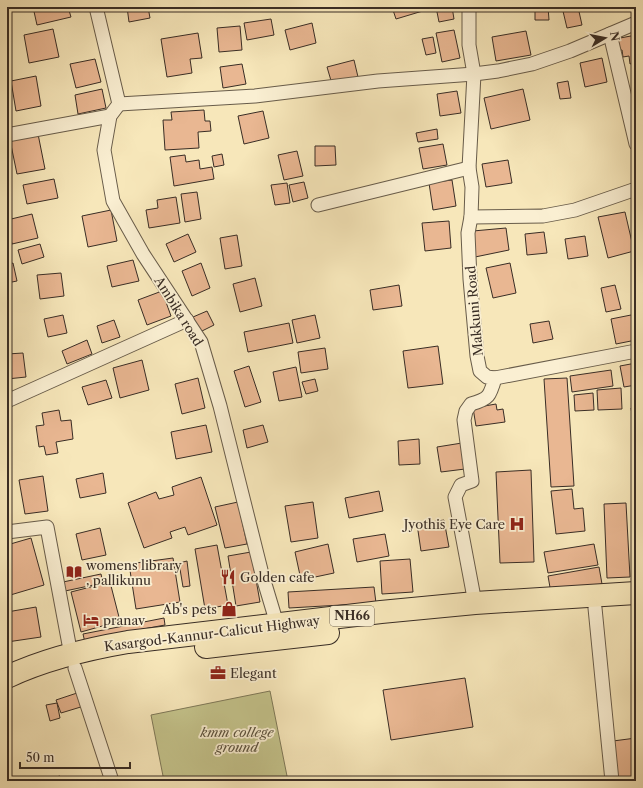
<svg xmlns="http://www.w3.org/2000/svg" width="643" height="788" font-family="'Libre Caslon Text',serif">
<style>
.green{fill:#c4c38b;stroke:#7e7858}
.building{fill:#e9b792;stroke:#392d25}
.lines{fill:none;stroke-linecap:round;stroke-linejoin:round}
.minor-casing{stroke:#685c4a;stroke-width:15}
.trunk-casing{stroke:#392d25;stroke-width:24}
.minor{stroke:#faefd2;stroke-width:13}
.trunk{stroke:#f7e7ba;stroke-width:22}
.labels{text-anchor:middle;stroke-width:3.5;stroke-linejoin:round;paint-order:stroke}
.shield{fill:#faefd2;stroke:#736759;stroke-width:1}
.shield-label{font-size:12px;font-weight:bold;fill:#392d25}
.street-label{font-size:13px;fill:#392d25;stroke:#faefd2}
.poi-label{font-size:13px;fill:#392d25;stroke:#faefd2;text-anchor:start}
.park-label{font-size:13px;font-style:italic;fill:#5c523e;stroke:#faefd2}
</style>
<rect width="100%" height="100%" fill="#f7e7ba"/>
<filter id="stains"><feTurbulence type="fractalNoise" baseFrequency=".005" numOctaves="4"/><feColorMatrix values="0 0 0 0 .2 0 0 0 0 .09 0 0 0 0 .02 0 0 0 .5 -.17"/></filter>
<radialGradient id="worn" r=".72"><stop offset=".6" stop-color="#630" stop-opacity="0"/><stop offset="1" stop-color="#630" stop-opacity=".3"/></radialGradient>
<path class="green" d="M270,691L288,781H164L151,715Z"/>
<g class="building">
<path d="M33,7H68L71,17L37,25Z"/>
<path d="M127,7H148L150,18L129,22Z"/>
<path d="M392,7H425L426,10L396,19Z"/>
<path d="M436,7H452L454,19L439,22Z"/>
<path d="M535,7H548L549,20H535Z"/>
<path d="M562,7H578L582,25L567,28Z"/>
<path d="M625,7H636V8L625,10Z"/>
<path d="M271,19L274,35L247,40L244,23Z"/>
<path d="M312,23L316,43L290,50L285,30Z"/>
<path d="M240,26L242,50L219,52L217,28Z"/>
<path d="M53,29L59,57L29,63L24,35Z"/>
<path d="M454,30L460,58L442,62L436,33Z"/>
<path d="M526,31L531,55L496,61L492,37Z"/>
<path d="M198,33L202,58L190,59L192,73L167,77L161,39Z"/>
<path d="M636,35V62L630,64L629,56L623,57L622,50H617L615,39Z"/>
<path d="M433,37L436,53L426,55L422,39Z"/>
<path d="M602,58L607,82L585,87L580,63Z"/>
<path d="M95,59L101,82L76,88L70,64Z"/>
<path d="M354,60L358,77L332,84L327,67Z"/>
<path d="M242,64L246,84L223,88L220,67Z"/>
<path d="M36,76L41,106L16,111L11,81Z"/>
<path d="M568,81L571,98L560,99L557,83Z"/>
<path d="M102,89L106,108L78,114L75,95Z"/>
<path d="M523,89L530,120L491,129L484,98Z"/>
<path d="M457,91L461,113L440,116L437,94Z"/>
<path d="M204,110L205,121H210L211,131L198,132L199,148L165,150L163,120H172L171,112Z"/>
<path d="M263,111L269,138L244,144L238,116Z"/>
<path d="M437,129L438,139L418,142L416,133Z"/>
<path d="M38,134L45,169L17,174L10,140Z"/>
<path d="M443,144L447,165L423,169L419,148Z"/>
<path d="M315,146H335L336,165L315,166Z"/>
<path d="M297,151L303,176L284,180L278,155Z"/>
<path d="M222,154L224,165L214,167L212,156Z"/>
<path d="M185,155L186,162L199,160L200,169L212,167L214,179L174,186L170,157Z"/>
<path d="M508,160L512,183L486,187L482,164Z"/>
<path d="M54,179L58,198L27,204L23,185Z"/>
<path d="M452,180L456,206L433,210L429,183Z"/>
<path d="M304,182L308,198L293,202L289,185Z"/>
<path d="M287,183L290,203L275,205L271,185Z"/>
<path d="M197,192L201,219L185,222L181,194Z"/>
<path d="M176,197L180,223L149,228L146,210L158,208L157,200Z"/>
<path d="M111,210L117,241L88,247L82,216Z"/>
<path d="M625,212L634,251L608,258L598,217Z"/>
<path d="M32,214L38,238L12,244L7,220Z"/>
<path d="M449,221L451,248L425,251L422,223Z"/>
<path d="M506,228L509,250L475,257L473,231Z"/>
<path d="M544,232L547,253L527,255L525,234Z"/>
<path d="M188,234L196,252L174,262L166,244Z"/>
<path d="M237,235L242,266L225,269L220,238Z"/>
<path d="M585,236L588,256L568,259L565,239Z"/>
<path d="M40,244L44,257L22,264L18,250Z"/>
<path d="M133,260L139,281L112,287L107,266Z"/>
<path d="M13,263L17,281L7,283V265Z"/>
<path d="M201,263L210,288L192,296L182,271Z"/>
<path d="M510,263L516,293L493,298L486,268Z"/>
<path d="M61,273L64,296L40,299L37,275Z"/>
<path d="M255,278L262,306L240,312L233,284Z"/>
<path d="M399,285L402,306L373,310L370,290Z"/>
<path d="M615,285L621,309L606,312L601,288Z"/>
<path d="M162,291L171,316L147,325L138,300Z"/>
<path d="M207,311L214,325L200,332L193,317Z"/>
<path d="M636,314V340L616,344L611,319Z"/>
<path d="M63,315L67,333L48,337L44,319Z"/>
<path d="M315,315L320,338L297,343L292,320Z"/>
<path d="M114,320L120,337L102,343L97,326Z"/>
<path d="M549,321L553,339L533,343L530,324Z"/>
<path d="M289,323L293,343L248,352L244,332Z"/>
<path d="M87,340L92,354L67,364L62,351Z"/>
<path d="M438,346L443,384L408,388L403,351Z"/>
<path d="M325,348L328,369L301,373L298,352Z"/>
<path d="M23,353L26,377L7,379V354Z"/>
<path d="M142,360L149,390L120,398L113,368Z"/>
<path d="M636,363V385L624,387L620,366Z"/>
<path d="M249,366L261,402L245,407L234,371Z"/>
<path d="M296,367L302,397L279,401L273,372Z"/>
<path d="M611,370L613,386L572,392L570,376Z"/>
<path d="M198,378L205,408L182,414L175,384Z"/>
<path d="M567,378L574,486L551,487L544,379Z"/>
<path d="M315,379L318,391L306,394L302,382Z"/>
<path d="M106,380L112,398L88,405L82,387Z"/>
<path d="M621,388L622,409L598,410L597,390Z"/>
<path d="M593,393L594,410L575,411L574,395Z"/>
<path d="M496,404L497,410L503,409L505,422L476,426L473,408Z"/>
<path d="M636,407V428H634L631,408Z"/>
<path d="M59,410L61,421L71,420L73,439L56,442L58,453L46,455L44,446L39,447L36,426L44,425L42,413Z"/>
<path d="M206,425L212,452L176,459L171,432Z"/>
<path d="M263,425L268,442L247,448L243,430Z"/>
<path d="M419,439L420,464L399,465L398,441Z"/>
<path d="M462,443L465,469L441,472L437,447Z"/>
<path d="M531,470L534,562L500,563L496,472Z"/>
<path d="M103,473L106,493L80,498L76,479Z"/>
<path d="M43,476L48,511L25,514L19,480Z"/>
<path d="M201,477L217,525L188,535L185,527L170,532L172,538L144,548L128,503L156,492L159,499L174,495L172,487Z"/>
<path d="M572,489L574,509L583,508L585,531L556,534L551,491Z"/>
<path d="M379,491L383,511L349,518L345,498Z"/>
<path d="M238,502L247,544L225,548L215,507Z"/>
<path d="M313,502L318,538L291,542L285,506Z"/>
<path d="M626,503L630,577L607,578L604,504Z"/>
<path d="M444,520L449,547L421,551L417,524Z"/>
<path d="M100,528L106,555L82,560L76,534Z"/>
<path d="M385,534L389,556L357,562L353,539Z"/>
<path d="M31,538L44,585L7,596V545Z"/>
<path d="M328,544L334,573L301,580L295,552Z"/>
<path d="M594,544L598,565L548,573L544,552Z"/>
<path d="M217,545L228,605L205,609L195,549Z"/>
<path d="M251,552L260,602L236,606L228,556Z"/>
<path d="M173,558L180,602L136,609L129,564Z"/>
<path d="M410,559L413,592L382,594L380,561Z"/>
<path d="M187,561L190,586L183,587L179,563Z"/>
<path d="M599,567L602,584L551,593L548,576Z"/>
<path d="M101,574L103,583L65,591L63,582Z"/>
<path d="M110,582L120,621L81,632L71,592Z"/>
<path d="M374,587L376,603L289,608L288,592Z"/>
<path d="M36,607L41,637L7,642V612Z"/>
<path d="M164,618L165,625L127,632L86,647L83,634Z"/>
<path d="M465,678L473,727L391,740L383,690Z"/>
<path d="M80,692L84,706L61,713L56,700Z"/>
<path d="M57,703L60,718L50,721L46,705Z"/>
<path d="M636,738V781H618L613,741Z"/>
<path d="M60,776L61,781H39Z"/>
<path d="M95,778L96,781H77Z"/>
</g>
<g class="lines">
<defs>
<g id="minor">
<path d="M96,7L119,104L110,116L104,150L113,201L143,254L201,342L220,406L262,574L277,624"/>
<path d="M469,7V45L474,74L469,168L472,187L471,217L468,233L470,279L477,356L480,371L487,377L495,378C490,396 489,399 471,404L466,411L464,420L472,481L461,485L455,497L475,603"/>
<path d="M610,34L636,144"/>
<path d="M119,104L255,96L378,81L474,74L498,71L532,64L570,51L636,23"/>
<path d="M7,135L110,116"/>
<path d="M318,205L469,168"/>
<path d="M471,217L543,216L575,210L636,189"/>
<path d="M495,378L636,351"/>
<path d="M7,401L187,320"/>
<path d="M7,532L47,527L71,655"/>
<path d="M595,608L612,781"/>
<path d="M75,668L112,781"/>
</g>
<g id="trunk">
<path d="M206,647L328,633"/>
<path d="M7,677C45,659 87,649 128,642L381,612L475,603L636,593"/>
</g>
</defs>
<use href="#minor" class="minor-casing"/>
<use href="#trunk" class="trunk-casing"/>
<use href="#minor" class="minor"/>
<use href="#trunk" class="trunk"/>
</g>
<defs>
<symbol id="hospital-bare" viewBox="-9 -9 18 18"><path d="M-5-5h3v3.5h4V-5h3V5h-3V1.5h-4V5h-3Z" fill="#8f2418" stroke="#faefd2" stroke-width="2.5" paint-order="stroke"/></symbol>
<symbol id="library-bare" viewBox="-9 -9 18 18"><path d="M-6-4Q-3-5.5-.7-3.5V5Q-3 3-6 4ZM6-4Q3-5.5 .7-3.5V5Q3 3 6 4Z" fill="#8f2418" stroke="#faefd2" stroke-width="2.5" paint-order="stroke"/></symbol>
<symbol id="restaurant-bare" viewBox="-9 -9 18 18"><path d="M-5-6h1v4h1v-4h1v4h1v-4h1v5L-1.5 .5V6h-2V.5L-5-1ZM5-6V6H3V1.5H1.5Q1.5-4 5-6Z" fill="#8f2418" stroke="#faefd2" stroke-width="2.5" paint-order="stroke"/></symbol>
<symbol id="shop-bare" viewBox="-9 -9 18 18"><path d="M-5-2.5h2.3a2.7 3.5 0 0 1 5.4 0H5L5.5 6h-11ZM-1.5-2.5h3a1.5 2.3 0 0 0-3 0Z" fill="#8f2418" stroke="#faefd2" stroke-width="2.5" paint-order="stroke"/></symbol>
<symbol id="hotel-bare" viewBox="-9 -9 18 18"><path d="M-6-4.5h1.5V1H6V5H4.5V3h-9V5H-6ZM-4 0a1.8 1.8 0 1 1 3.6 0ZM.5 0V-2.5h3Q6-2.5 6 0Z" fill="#8f2418" stroke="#faefd2" stroke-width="2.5" paint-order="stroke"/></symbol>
<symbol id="office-bare" viewBox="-9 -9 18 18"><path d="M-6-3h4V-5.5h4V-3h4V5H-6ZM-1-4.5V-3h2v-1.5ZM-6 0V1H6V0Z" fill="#8f2418" stroke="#faefd2" stroke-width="2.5" paint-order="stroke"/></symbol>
</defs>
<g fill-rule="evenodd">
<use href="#hospital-bare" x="506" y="513" width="22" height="22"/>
<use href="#library-bare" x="63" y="561" width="22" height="22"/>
<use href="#restaurant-bare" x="217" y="566" width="22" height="22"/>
<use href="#shop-bare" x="218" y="598" width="22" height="22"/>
<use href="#hotel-bare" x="80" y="609" width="22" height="22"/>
<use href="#office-bare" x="207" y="662" width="22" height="22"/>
</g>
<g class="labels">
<rect class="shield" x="330" y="606" width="44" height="20" rx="3"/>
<g class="shield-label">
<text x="352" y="620">NH66</text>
</g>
<g class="street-label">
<text transform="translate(179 311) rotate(58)" y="5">Ambika road</text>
<text transform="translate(474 311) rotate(-95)" y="5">Makkuni Road</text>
<text transform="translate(212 633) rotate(-7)" y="5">Kasargod-Kannur-Calicut Highway</text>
</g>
<g class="poi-label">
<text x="505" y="529" text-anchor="end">Jyothis Eye Care</text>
<text x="86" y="570">womens library<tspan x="86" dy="15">, pallikunu</tspan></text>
<text x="240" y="582">Golden cafe</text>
<text x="217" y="614" text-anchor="end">Ab's pets</text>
<text x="103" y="625">pranav</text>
<text x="230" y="678">Elegant</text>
</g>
<g class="park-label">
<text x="237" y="737">kmm college<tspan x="237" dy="15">ground</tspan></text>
</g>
</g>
<rect width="643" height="788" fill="none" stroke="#f7e7ba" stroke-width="24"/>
<rect x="8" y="8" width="627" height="772" fill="none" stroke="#392d25" stroke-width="2"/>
<rect x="12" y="12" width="619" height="764" fill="none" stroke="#392d25"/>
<g transform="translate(605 38) rotate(80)" stroke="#faefd2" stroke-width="3" paint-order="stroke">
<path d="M0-3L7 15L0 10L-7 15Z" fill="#392d25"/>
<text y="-6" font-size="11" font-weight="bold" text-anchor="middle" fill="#392d25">N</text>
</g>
<path d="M20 762v6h110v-6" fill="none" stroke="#392d25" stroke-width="2"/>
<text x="26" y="762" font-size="12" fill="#392d25" stroke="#faefd2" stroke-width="3" paint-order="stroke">50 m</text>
<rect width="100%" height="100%" filter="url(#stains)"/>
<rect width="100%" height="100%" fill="url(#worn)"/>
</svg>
